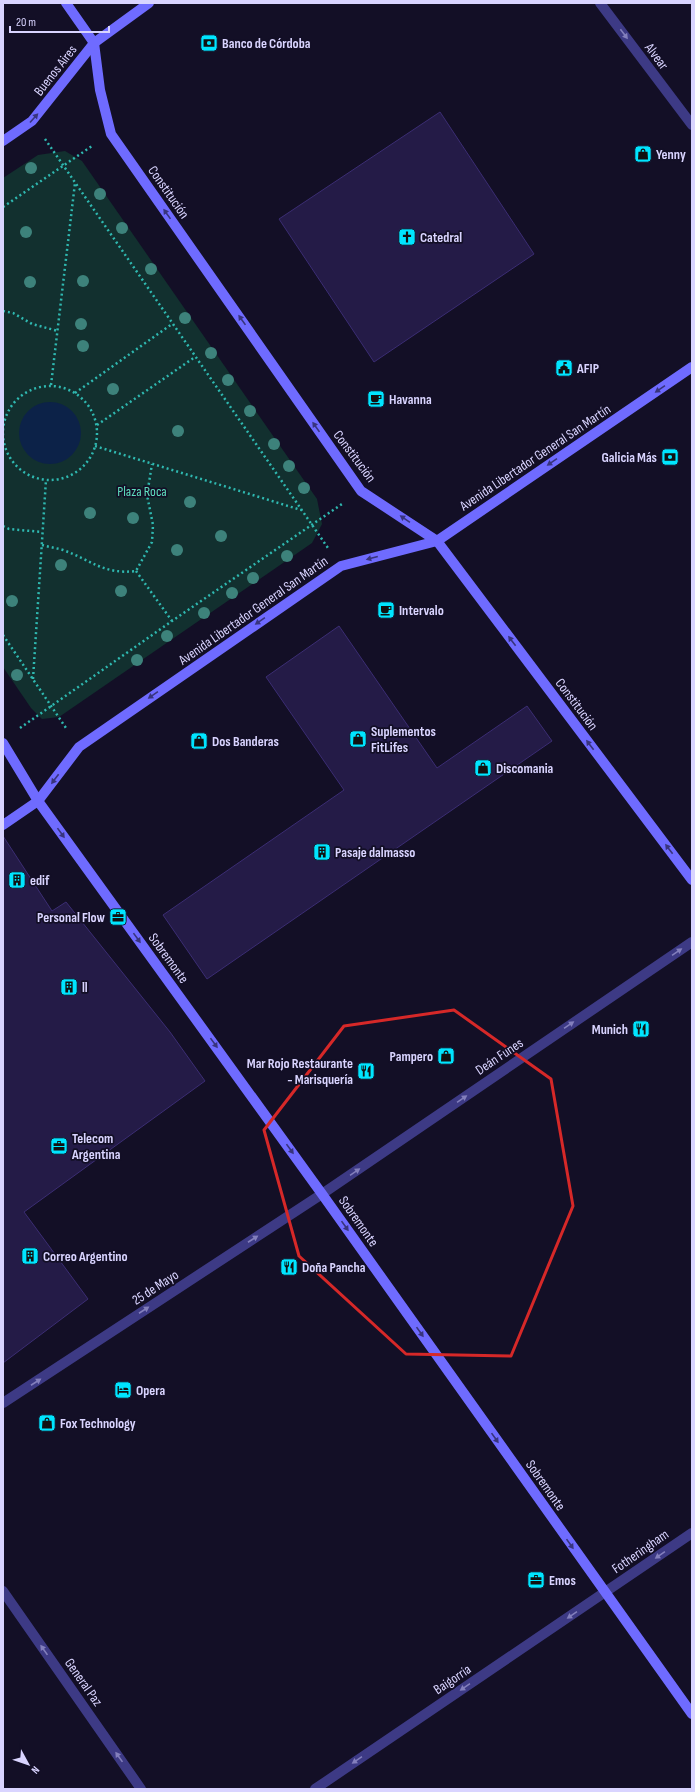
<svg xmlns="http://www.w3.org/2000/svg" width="695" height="1792" font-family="'Sofia Sans Condensed',sans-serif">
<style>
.green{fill:#12302f}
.water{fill:#0c2248}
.building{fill:#241b47;stroke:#3b2d73}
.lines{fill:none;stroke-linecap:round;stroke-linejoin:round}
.path{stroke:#2fb8b0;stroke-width:2.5;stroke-dasharray:2 3;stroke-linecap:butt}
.street{stroke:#3d3a85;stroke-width:10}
.secondary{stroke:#6f6bff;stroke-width:10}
.tree{fill:#3d827b}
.oneway{fill:#837fbc}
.oneway2{fill:#38347d}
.marked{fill:none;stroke:#d62828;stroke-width:3;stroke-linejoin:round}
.labels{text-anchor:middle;stroke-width:3.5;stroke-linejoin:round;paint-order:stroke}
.poi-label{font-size:14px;font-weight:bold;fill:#d9d4ff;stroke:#130f26;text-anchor:start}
.street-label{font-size:14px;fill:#d9d4ff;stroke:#130f26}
.park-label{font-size:14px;fill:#5fe0c0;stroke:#130f26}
</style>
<rect width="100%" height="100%" fill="#130f26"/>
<path class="green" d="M65,151L82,161L317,499L322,524L312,543L59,717L42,719L31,708L3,667V178L38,155Z"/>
<circle class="water" cx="50" cy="433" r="31"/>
<g class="building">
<path d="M440,112L534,254L374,362L279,219Z"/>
<path d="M339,626L437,768L527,706L552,741L207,979L163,915L344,790L266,677Z"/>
<path d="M3,836L52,911L66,902L170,1032L205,1081L24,1212L88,1299L3,1363Z"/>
</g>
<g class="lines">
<g class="path">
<path d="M45,139L328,548"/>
<path d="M3,207L92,146"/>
<path d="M3,311L13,313L32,324L58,331"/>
<path d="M51,385L75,183"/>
<circle cx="50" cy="433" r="47"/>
<path d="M75,393L172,324"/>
<path d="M97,425L195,357"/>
<path d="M95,446L301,510"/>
<path d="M3,526L9,529L42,532"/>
<path d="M42,545C49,547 56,548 63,550C91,560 104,575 136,571L152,542L153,525L147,495L152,464"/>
<path d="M136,571L172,621"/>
<path d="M3,635L66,728"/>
<path d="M33,679L46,480"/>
<path d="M20,728L172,621L342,504"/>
</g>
<g class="street">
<path d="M600,3L692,125"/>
<path d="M3,1403L322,1194L692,942"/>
<path d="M3,1591L141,1789"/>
<path d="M315,1789L692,1533"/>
</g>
<g class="secondary">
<path d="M66,3L94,43L100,90L111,134L361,491L437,541L692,880"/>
<path d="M3,141L32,121L94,43L149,3"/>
<path d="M3,743L38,801L322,1194L692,1714"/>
<path d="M3,825L38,801L79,747L341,566L437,541L692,367"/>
</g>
</g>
<g class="tree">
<circle cx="31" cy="168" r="6"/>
<circle cx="100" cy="194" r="6"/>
<circle cx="122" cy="228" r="6"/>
<circle cx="26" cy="232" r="6"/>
<circle cx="151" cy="269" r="6"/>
<circle cx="83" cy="281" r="6"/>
<circle cx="30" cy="282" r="6"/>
<circle cx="185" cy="318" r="6"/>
<circle cx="81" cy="324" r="6"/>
<circle cx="83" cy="346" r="6"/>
<circle cx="211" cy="353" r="6"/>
<circle cx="228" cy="380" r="6"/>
<circle cx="113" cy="389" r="6"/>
<circle cx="250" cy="411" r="6"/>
<circle cx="178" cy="431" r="6"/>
<circle cx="274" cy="444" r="6"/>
<circle cx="289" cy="466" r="6"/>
<circle cx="304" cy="488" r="6"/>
<circle cx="190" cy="502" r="6"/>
<circle cx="90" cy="513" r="6"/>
<circle cx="133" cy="518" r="6"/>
<circle cx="221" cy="536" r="6"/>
<circle cx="177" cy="550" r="6"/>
<circle cx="287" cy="556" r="6"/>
<circle cx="61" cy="565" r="6"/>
<circle cx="253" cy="578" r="6"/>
<circle cx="121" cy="591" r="6"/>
<circle cx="232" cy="593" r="6"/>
<circle cx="12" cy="601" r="6"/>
<circle cx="204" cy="613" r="6"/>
<circle cx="167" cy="636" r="6"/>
<circle cx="137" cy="660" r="6"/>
<circle cx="17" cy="675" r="6"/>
</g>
<defs><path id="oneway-solid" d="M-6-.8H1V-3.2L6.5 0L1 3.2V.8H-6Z"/></defs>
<g class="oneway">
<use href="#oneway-solid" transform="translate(624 34) rotate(53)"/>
<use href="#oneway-solid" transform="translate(677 952) rotate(-34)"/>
<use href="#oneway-solid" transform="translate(569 1025) rotate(-34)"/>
<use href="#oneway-solid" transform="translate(462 1099) rotate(-34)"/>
<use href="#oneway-solid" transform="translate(355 1172) rotate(-34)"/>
<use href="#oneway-solid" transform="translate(253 1239) rotate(-33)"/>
<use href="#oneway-solid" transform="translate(144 1310) rotate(-33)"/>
<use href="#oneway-solid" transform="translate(36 1382) rotate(-33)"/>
<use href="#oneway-solid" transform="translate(660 1555) rotate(145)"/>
<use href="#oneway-solid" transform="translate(572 1615) rotate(146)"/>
<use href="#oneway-solid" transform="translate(44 1650) rotate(-125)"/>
<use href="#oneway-solid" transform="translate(465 1687) rotate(146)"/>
<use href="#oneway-solid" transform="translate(119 1757) rotate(-125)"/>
<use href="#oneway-solid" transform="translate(357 1760) rotate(146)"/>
</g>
<g class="oneway2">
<use href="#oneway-solid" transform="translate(34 118) rotate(-48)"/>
<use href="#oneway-solid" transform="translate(167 214) rotate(-125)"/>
<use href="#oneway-solid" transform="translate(242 320) rotate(-125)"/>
<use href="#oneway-solid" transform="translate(660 389) rotate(146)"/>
<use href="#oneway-solid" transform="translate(316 427) rotate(-125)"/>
<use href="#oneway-solid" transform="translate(552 462) rotate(146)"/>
<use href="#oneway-solid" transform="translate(405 519) rotate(-146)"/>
<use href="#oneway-solid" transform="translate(372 558) rotate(165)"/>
<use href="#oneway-solid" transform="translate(260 621) rotate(145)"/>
<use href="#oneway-solid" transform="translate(512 641) rotate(-127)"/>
<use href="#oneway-solid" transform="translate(153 695) rotate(145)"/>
<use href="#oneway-solid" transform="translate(590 745) rotate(-127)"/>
<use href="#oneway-solid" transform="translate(55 779) rotate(127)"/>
<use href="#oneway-solid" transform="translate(61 833) rotate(54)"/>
<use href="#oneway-solid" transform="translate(669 849) rotate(-127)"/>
<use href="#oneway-solid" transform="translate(137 938) rotate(54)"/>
<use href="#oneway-solid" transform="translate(214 1043) rotate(54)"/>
<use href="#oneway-solid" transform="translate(290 1149) rotate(54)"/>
<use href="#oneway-solid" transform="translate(345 1226) rotate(55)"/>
<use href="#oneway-solid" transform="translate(420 1332) rotate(55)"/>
<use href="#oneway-solid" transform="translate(495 1438) rotate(55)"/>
<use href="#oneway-solid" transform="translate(570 1544) rotate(55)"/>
</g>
<path class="marked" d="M454,1010L551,1079L573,1206L511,1356L406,1354L299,1256L264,1130L344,1026Z"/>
<defs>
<symbol id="bank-square" viewBox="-11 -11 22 22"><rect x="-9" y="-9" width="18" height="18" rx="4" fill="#00e5ff" stroke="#130f26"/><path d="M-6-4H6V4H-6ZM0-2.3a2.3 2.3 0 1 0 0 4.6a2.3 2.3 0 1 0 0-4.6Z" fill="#111"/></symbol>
<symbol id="shop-square" viewBox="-11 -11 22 22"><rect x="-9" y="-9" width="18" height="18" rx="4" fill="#00e5ff" stroke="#130f26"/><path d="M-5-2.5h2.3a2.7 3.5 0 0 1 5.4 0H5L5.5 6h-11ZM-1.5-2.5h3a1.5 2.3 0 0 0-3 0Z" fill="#111"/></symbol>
<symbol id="church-square" viewBox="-11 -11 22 22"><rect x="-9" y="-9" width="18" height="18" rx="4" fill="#00e5ff" stroke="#130f26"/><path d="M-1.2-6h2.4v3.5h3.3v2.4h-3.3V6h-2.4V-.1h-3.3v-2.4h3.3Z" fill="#111"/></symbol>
<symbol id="civic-square" viewBox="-11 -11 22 22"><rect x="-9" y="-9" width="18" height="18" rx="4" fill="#00e5ff" stroke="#130f26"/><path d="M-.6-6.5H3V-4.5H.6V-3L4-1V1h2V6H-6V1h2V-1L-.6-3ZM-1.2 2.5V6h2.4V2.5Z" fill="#111"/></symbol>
<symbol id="cafe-square" viewBox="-11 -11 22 22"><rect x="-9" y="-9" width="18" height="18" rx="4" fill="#00e5ff" stroke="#130f26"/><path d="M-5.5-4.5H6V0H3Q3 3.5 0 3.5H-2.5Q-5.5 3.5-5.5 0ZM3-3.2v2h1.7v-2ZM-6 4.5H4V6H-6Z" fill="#111"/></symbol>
<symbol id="building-square" viewBox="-11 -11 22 22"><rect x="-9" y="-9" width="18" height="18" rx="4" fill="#00e5ff" stroke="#130f26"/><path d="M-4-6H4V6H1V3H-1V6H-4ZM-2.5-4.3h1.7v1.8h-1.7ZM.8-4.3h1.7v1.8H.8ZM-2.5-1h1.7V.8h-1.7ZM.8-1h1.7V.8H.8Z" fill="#111"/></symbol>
<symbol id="office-square" viewBox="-11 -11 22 22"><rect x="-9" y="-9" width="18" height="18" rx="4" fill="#00e5ff" stroke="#130f26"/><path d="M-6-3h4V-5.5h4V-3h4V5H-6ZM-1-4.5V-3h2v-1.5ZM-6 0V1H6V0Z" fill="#111"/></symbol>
<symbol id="restaurant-square" viewBox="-11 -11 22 22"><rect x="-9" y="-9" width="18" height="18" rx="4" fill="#00e5ff" stroke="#130f26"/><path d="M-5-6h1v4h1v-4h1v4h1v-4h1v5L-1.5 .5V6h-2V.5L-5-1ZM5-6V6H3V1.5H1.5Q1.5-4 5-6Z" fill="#111"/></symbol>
<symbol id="hotel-square" viewBox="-11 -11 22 22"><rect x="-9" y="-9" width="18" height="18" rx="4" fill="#00e5ff" stroke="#130f26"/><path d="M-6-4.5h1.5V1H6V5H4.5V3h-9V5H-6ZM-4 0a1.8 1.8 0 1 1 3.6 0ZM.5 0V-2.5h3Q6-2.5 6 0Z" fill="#111"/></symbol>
</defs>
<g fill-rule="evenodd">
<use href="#bank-square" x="199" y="33" width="20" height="20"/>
<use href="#shop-square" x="633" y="144" width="20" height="20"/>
<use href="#church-square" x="397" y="227" width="20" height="20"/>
<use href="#civic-square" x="554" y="358" width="20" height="20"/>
<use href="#cafe-square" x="366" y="389" width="20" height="20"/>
<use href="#bank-square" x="660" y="447" width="20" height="20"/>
<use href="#cafe-square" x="376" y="600" width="20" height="20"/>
<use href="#shop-square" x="348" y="729" width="20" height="20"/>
<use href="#shop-square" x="189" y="731" width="20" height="20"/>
<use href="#shop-square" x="473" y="758" width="20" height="20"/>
<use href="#building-square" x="312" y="842" width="20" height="20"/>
<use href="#building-square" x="7" y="870" width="20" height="20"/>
<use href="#office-square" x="108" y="907" width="20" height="20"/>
<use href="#building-square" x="59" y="977" width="20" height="20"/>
<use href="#restaurant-square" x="631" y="1019" width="20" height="20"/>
<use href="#shop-square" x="436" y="1046" width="20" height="20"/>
<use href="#restaurant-square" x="356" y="1061" width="20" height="20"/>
<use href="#office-square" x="49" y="1136" width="20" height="20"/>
<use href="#building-square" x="20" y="1246" width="20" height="20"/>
<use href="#restaurant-square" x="279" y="1257" width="20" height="20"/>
<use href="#hotel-square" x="113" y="1380" width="20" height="20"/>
<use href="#shop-square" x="37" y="1413" width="20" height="20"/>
<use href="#office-square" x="526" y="1570" width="20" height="20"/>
</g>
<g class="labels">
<g class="poi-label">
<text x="222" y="48">Banco de Córdoba</text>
<text x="656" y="159">Yenny</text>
<text x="420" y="242">Catedral</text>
<text x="577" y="373">AFIP</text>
<text x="389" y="404">Havanna</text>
<text x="657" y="462" text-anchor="end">Galicia Más</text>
<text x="399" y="615">Intervalo</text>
<text x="371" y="736">Suplementos<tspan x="371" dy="16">FitLifes</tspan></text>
<text x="212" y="746">Dos Banderas</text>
<text x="496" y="773">Discomania</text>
<text x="335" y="857">Pasaje dalmasso</text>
<text x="30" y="885">edif</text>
<text x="105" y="922" text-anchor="end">Personal Flow</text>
<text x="82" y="992">ll</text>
<text x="628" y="1034" text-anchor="end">Munich</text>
<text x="433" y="1061" text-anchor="end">Pampero</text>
<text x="353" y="1068" text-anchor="end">Mar Rojo Restaurante<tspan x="353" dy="16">- Marisquería</tspan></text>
<text x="72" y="1143">Telecom<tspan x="72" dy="16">Argentina</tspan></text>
<text x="43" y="1261">Correo Argentino</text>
<text x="302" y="1272">Doña Pancha</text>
<text x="136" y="1395">Opera</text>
<text x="60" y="1428">Fox Technology</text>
<text x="549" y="1585">Emos</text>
</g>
<g class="street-label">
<text transform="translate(657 56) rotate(53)" y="5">Alvear</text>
<text transform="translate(55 70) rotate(-52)" y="5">Buenos Aires</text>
<text transform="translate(169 192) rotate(55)" y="5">Constitución</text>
<text transform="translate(355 456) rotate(53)" y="5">Constitución</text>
<text transform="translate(535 457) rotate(-34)" y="5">Avenida Libertador General San Martín</text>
<text transform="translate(253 610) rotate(-35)" y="5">Avenida Libertador General San Martín</text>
<text transform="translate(577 704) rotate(53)" y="5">Constitución</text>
<text transform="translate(169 958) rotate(54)" y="5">Sobremonte</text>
<text transform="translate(499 1056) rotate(-34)" y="5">Deán Funes</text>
<text transform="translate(359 1221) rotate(55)" y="5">Sobremonte</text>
<text transform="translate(155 1287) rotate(-33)" y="5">25 de Mayo</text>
<text transform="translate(546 1485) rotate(55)" y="5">Sobremonte</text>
<text transform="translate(640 1551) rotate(-35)" y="5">Fotheringham</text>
<text transform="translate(452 1679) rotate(-34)" y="5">Baigorria</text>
<text transform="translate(84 1682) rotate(55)" y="5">General Paz</text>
</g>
<g class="park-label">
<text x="142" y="496">Plaza Roca</text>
</g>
</g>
<rect width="695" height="1792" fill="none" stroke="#d9d4ff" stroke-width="8"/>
<g transform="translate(28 1764) rotate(130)" stroke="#130f26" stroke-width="3" paint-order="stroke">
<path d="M0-3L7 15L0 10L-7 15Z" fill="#d9d4ff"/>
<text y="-6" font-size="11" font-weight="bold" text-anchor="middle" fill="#d9d4ff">N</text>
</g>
<path d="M10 26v6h99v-6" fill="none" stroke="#d9d4ff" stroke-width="2"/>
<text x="16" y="26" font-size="12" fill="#d9d4ff" stroke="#130f26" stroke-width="3" paint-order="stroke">20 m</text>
</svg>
